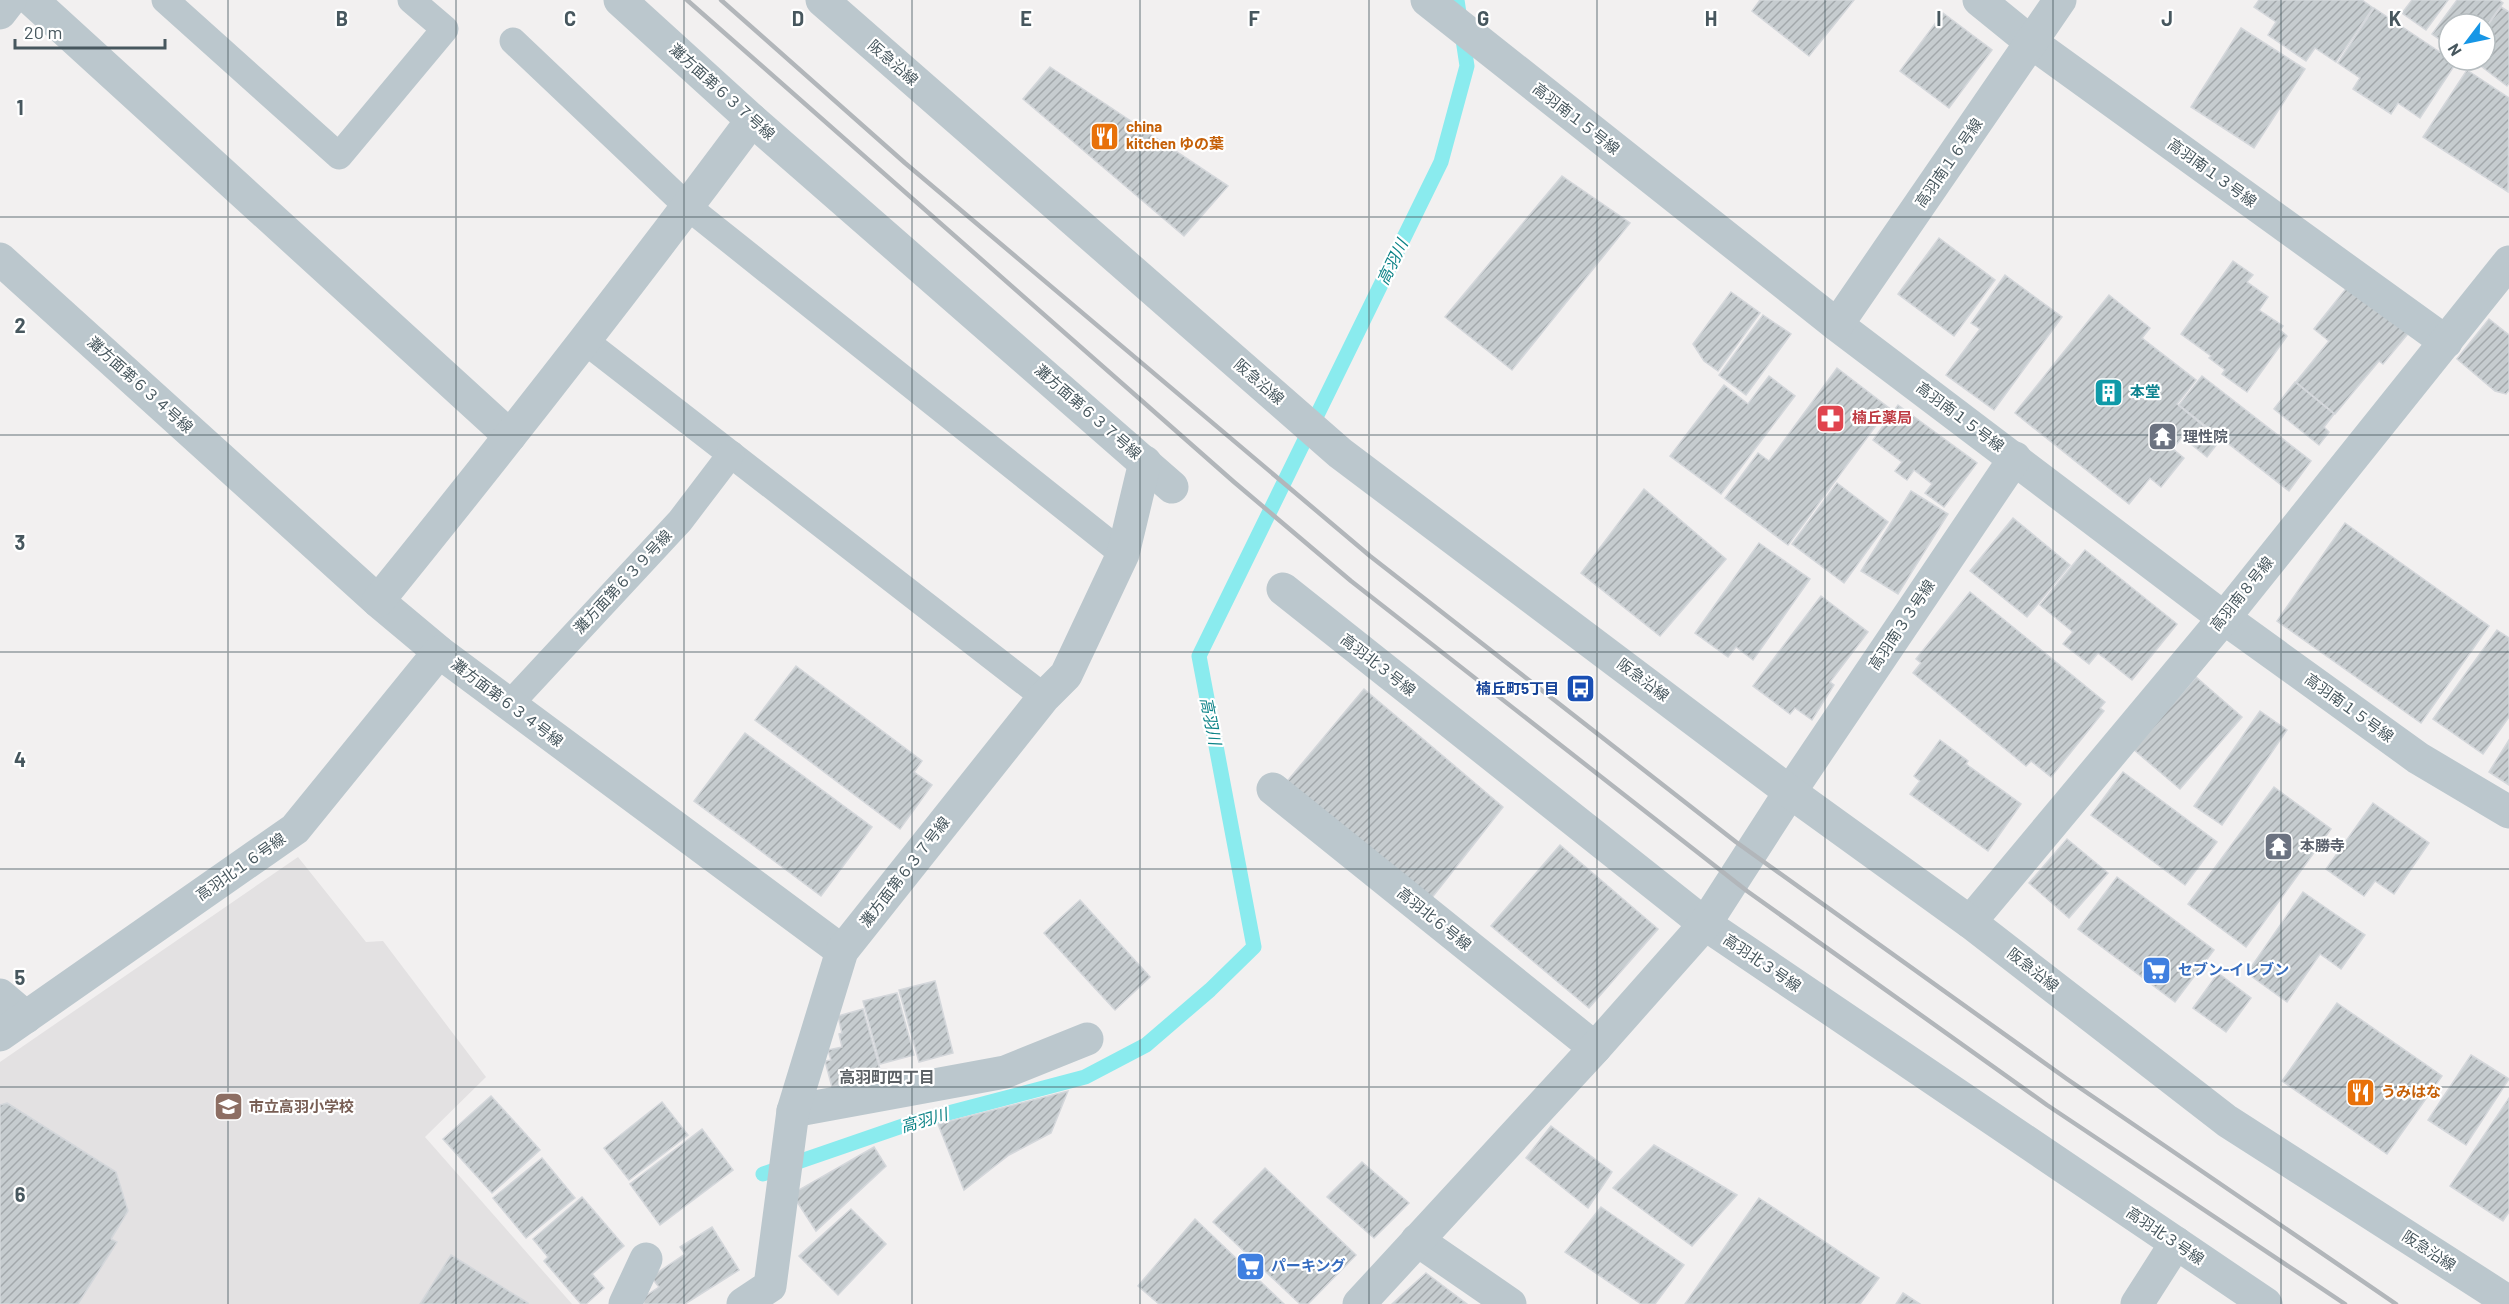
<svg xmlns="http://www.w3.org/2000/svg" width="2509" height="1304" font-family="Barlow,'Noto Sans JP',sans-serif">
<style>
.education{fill:#e3e1e2}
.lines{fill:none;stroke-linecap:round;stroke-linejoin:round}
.stream{stroke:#8aebee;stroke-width:15}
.building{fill:url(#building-hatch);stroke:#d4d7db;stroke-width:1.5}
.service{stroke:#bbc7cd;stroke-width:27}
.minor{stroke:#bbc7cd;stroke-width:33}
.tertiary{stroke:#bbc7cd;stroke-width:33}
.rail{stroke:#b2b6ba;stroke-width:4.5}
.grid{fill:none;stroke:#47575e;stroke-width:1.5;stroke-opacity:0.55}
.labels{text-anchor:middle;stroke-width:4.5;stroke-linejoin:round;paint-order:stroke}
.street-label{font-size:15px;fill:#47575e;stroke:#fff}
.food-label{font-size:15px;font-weight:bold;fill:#c56008;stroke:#fff;text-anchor:start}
.culture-label{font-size:15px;font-weight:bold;fill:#0d838f;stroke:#fff;text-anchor:start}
.health-label{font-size:15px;font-weight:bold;fill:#be3a42;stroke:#fff;text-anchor:start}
.worship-label{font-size:15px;font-weight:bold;fill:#5b616d;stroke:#fff;text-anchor:start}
.transit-label{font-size:15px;font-weight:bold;fill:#164399;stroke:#fff;text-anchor:end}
.shop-label{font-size:15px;font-weight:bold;fill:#366cbe;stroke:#fff;text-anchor:start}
.education-label{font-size:15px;font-weight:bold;fill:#785e54;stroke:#fff;text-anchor:start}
.water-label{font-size:16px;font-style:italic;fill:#0c8387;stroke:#fff}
.neighbourhood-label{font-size:16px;font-weight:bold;fill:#5c6165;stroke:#fff}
.grid-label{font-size:20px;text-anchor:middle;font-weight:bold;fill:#47575e;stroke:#fff;stroke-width:4.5;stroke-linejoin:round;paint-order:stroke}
</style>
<defs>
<pattern id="building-hatch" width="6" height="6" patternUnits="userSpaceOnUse" patternTransform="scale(1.5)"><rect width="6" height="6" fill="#c6cccf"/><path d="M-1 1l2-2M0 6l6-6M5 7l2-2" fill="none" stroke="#a3a8ab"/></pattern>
</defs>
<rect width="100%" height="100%" fill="#f2f0f0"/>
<path class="education" d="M298,857L366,942L383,941L486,1077L425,1137L572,1304H0V1062Z"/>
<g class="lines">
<path class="stream" d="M763,1174L914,1122L1085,1077L1146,1045L1210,990L1254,947L1199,656L1441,162L1467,66L1457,0"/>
</g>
<g class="building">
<path d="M1760,0H1854L1809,56L1752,11Z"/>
<path d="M2259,0H2362L2373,8L2336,62L2315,48L2306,61L2268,35L2276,22L2254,7Z"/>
<path d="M2412,0H2448L2426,30L2402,13Z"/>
<path d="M2457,0H2499L2503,3L2485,28V24H2449V46L2432,34Z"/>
<path d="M2501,7L2509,12V83L2507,86L2473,60H2485V29Z"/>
<path d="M2374,8L2456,63L2420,118L2398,103L2391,114L2353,89L2360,78L2338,63Z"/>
<path d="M1943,13L1992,50L1949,108L1900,71Z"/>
<path d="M2241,28L2305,69L2254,148L2191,107Z"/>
<path d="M1050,67L1228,186L1184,236L1023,99Z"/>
<path d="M2467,70L2509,98L2508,192L2423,137Z"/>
<path d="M1562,176L1630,223L1512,370L1445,317Z"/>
<path d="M1939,238L1995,280L1954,336L1898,294Z"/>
<path d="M2233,261L2253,275L2247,282L2268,297L2259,310L2283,326L2280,330L2287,336L2247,392L2222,374L2225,370L2209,358L2211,356L2181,334Z"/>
<path d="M2005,275L2062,317L1994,410L1946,375L1980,329L1971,323Z"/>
<path d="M2352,281L2411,330L2383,364L2379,361L2335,414L2296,382L2329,341L2314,329Z"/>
<path d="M1731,292L1760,313L1718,371L1704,361L1693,344Z"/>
<path d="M2109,295L2150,328L2142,338L2196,380L2177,404L2220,440L2207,457L2182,437L2173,449L2184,458L2161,487L2150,478L2129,504L2015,413Z"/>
<path d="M1763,315L1791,334L1746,395L1719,375Z"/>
<path d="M2489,319L2509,335V390L2506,394L2495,391L2457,359Z"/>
<path d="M1837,368L1889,408L1788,545L1725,498L1758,453L1769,461Z"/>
<path d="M1769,376L1795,396L1721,494L1670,456L1724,385L1748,404Z"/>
<path d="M2202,376L2311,461L2289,491L2179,405Z"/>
<path d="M2295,382L2334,414L2324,427L2329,432L2319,445L2274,409Z"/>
<path d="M1898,405L1977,463L1944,507L1925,493L1932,484L1914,470L1907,480L1895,471L1902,462L1873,440Z"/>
<path d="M1837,483L1888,522L1844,583L1792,544Z"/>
<path d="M1644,489L1726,559L1660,636L1581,573Z"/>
<path d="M1911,491L1948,514L1898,594L1861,571Z"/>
<path d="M2013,518L2070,565L2027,617L1970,571Z"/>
<path d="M2345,523L2489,626L2421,723L2277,621Z"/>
<path d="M1759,543L1810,579L1753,660L1736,647L1728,657L1695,633Z"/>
<path d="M2085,550L2177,624L2132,680L2098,653L2089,664L2063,644L2073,632L2040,605Z"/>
<path d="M1970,592L2105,702L2100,708L2104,711L2051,777L2031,761L2026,766L1913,673L1921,663L1916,659Z"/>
<path d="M1821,596L1868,632L1830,682L1834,685L1812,720L1795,708L1790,714L1753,686Z"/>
<path d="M2497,630L2509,638V717L2483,754L2433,719Z"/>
<path d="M796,666L922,761L914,772L932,785L900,829L755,720Z"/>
<path d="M2196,677L2242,717L2180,789L2133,749Z"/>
<path d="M1364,689L1503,807L1427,904L1285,784Z"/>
<path d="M2260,711L2287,730L2222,825L2194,806Z"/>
<path d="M745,733L872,827L821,896L694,801Z"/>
<path d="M1940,740L1968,761L1966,764L2021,804L1988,851L1910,794L1920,781L1914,776Z"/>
<path d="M2509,740V785L2489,772Z"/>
<path d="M2123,772L2217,842L2185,885L2091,815Z"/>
<path d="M2274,787L2331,829L2246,947L2188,904Z"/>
<path d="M2373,803L2429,843L2394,894L2375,881L2364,896L2326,869Z"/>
<path d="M2067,839L2108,873L2069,918L2029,883Z"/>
<path d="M1560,845L1658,929L1589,1008L1491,926Z"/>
<path d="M2117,877L2214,950L2175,1002L2078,929Z"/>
<path d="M2303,892L2365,935L2341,969L2320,954L2287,1002L2247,973Z"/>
<path d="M1080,900L1150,977L1115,1010L1044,933Z"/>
<path d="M2218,973L2251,998L2226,1032L2193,1008Z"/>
<path d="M935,981L953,1053L919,1062L899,990Z"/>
<path d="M897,993L914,1055L880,1064L863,1001Z"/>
<path d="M2337,1003L2442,1076L2387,1154L2282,1081Z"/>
<path d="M863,1009L881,1073L832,1087L825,1061L831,1060L828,1050L842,1047L839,1034L842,1033L838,1016Z"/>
<path d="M2471,1055L2509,1079L2466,1145L2428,1120Z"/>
<path d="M1068,1091L1051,1133L1009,1155L964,1190L938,1124Z"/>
<path d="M491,1096L540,1150L492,1193L443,1139Z"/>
<path d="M2509,1098V1212L2503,1221L2450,1186Z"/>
<path d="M662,1102L688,1135L629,1180L604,1148Z"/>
<path d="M7,1103L116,1172L128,1211L111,1239L117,1242L78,1304H0V1105Z"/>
<path d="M1551,1126L1612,1172L1588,1208L1526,1158Z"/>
<path d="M702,1129L733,1170L660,1225L630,1184Z"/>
<path d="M1654,1145L1737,1195L1692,1246L1613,1188Z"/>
<path d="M874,1147L886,1166L816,1231L792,1194Z"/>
<path d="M542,1158L575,1198L526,1238L493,1198Z"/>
<path d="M1362,1162L1409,1203L1374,1238L1327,1197Z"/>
<path d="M1265,1168L1356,1255L1308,1304H1300L1213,1222Z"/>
<path d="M582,1197L624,1246L592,1274L604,1288L586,1304H581L544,1261L548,1257L533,1239Z"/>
<path d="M1759,1198L1879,1278L1860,1304H1685Z"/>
<path d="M1601,1207L1684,1265L1655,1304H1641L1565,1252Z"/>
<path d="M851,1209L886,1244L838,1295L799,1256Z"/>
<path d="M1195,1219L1284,1304H1159L1138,1286Z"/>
<path d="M712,1227L739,1270L685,1304H645L641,1299L659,1287L651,1277L685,1254L680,1247Z"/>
<path d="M451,1255L528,1303V1304H420Z"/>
<path d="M1426,1273L1467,1304H1392Z"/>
<path d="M1903,1293L1920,1304H1896Z"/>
</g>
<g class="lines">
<g class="service">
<path d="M165,0L339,156L445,29L411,0"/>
<path d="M513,41L688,207L1123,554"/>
<path d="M585,341L1044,697"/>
<path d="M509,705L680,521L731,454"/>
</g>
<g class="minor">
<path d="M32,0L510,436"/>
<path d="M620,0L752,120L1172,487"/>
<path d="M1427,0L1837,325L2224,618L2418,758L2509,812"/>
<path d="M1979,0L2032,43L2446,342"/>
<path d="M0,13L10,0"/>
<path d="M0,259L378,601L439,652L842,951"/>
<path d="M1837,325L2060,0"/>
<path d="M1283,589L1705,924L2266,1304"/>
<path d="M378,601C506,443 631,283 752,120"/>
<path d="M1273,789L1595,1048"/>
<path d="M1970,922L2224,618L2509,262"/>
<path d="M0,995L26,1017"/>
<path d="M0,1035L295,829L439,652"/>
<path d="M793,1111L1005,1072L1087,1039"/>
<path d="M1417,1240L1510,1304"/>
<path d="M625,1304L646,1259"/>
<path d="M743,1304L770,1286L793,1111L842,951L1044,697L1066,675L1123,554L1145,462"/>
<path d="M1359,1304L1595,1048L1705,924L1790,792L2015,458"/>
<path d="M2137,1304L2176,1243"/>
</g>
<path class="tertiary" d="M822,0L1340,453L1790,792L1970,922L2227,1121L2509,1302"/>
<g class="rail">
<path d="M687,0L1234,482L1351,581L1747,891L2047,1105L2345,1304"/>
<path d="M721,0L905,163L1370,556L1736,842L2067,1079L2396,1304"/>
</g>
</g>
<path class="grid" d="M228,0V1304M456,0V1304M684,0V1304M912,0V1304M1140,0V1304M1369,0V1304M1597,0V1304M1825,0V1304M2053,0V1304M2281,0V1304M0,217H2509M0,435H2509M0,652H2509M0,869H2509M0,1087H2509"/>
<defs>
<symbol id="restaurant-square" viewBox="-11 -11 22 22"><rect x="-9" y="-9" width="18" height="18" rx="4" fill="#e8710a" stroke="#fff"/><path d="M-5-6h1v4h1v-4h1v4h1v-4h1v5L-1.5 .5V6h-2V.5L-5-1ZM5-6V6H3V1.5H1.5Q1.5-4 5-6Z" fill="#fff"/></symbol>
<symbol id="building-square" viewBox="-11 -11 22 22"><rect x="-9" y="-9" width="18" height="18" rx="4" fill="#0f9aa8" stroke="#fff"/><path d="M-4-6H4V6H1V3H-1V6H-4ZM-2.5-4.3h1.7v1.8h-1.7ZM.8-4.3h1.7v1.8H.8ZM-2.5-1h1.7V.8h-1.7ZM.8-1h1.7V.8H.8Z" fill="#fff"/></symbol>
<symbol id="pharmacy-square" viewBox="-11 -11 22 22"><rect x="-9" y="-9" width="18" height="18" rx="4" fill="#e0444e" stroke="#fff"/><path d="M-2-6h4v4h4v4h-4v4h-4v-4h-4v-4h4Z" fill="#fff"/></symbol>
<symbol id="temple-square" viewBox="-11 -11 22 22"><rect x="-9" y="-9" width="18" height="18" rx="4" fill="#6b7280" stroke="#fff"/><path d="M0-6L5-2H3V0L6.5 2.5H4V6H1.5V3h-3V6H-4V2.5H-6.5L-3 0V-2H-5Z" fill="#fff"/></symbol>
<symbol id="bus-square" viewBox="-11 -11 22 22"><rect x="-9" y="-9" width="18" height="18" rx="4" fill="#1a4fb4" stroke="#fff"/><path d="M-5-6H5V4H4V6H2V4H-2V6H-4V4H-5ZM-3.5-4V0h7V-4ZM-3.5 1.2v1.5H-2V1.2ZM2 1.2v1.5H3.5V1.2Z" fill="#fff"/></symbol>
<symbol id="supermarket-square" viewBox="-11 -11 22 22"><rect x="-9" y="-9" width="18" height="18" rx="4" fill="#3f7fe0" stroke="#fff"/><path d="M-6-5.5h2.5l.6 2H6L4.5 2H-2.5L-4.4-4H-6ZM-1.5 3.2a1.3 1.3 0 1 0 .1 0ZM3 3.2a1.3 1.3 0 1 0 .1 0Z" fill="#fff"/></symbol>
<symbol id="school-square" viewBox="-11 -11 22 22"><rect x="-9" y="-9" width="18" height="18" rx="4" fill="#8d6e63" stroke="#fff"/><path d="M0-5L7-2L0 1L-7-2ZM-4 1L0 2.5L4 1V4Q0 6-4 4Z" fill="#fff"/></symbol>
</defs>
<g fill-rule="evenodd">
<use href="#restaurant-square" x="1088" y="120" width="33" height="33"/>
<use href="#building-square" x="2092" y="376" width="33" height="33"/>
<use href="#pharmacy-square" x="1814" y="402" width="33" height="33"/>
<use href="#temple-square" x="2146" y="420" width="33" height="33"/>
<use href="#bus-square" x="1564" y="672" width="33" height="33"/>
<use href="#temple-square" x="2262" y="830" width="33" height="33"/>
<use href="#supermarket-square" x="2140" y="954" width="33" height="33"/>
<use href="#restaurant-square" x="2344" y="1076" width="33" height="33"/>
<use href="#school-square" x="212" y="1090" width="33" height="33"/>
<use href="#supermarket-square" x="1234" y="1250" width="33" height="33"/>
</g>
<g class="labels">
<g class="street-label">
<text transform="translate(893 63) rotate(41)" y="5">阪急沿線</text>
<text transform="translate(722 92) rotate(42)" y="5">灘方面第６３７号線</text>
<text transform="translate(1576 119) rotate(38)" y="5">高羽南１５号線</text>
<text transform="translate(1949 163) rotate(-55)" y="5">高羽南１６号線</text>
<text transform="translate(2212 173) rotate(36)" y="5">高羽南１３号線</text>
<text transform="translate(1259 382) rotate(41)" y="5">阪急沿線</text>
<text transform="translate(140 385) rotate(42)" y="5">灘方面第６３４号線</text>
<text transform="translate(1088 412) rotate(41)" y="5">灘方面第６３７号線</text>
<text transform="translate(1960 417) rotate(37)" y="5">高羽南１５号線</text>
<text transform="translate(623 582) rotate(-47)" y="5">灘方面第６３９号線</text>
<text transform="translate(2242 594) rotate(-51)" y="5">高羽南８号線</text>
<text transform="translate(1902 625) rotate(-56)" y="5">高羽南３３号線</text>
<text transform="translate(1378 665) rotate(38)" y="5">高羽北３号線</text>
<text transform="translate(1643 680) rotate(37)" y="5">阪急沿線</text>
<text transform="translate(507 703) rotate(37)" y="5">灘方面第６３４号線</text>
<text transform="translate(2349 708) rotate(36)" y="5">高羽南１５号線</text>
<text transform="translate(241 867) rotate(-35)" y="5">高羽北１６号線</text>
<text transform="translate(905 872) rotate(-52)" y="5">灘方面第６３７号線</text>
<text transform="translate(1434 919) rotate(39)" y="5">高羽北６号線</text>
<text transform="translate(1762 963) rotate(34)" y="5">高羽北３号線</text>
<text transform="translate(2033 970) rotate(38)" y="5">阪急沿線</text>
<text transform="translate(2165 1236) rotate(34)" y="5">高羽北３号線</text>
<text transform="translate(2429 1251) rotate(33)" y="5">阪急沿線</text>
</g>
<g class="food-label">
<text x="1126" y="132">china<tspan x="1126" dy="17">kitchen ゆの葉</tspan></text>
<text x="2381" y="1097">うみはな</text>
</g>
<g class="culture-label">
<text x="2130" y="397">本堂</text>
</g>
<g class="health-label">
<text x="1852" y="423">楠丘薬局</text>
</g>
<g class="worship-label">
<text x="2183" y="442">理性院</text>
<text x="2300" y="851">本勝寺</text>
</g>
<g class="transit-label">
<text x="1559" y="694">楠丘町5丁目</text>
</g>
<g class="shop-label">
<text x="2178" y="975">セブン-イレブン</text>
<text x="1271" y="1271">パーキング</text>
</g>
<g class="education-label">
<text x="249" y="1112">市立高羽小学校</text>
</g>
<g class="water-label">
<text transform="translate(1392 262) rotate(-64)" y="6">高羽川</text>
<text transform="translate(1211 721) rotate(79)" y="6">高羽川</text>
<text transform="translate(924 1120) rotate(-16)" y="6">高羽川</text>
</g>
<g class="neighbourhood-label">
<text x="887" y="1083">高羽町四丁目</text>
</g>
</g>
<g class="grid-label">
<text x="342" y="26">B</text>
<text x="570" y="26">C</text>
<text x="798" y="26">D</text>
<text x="1026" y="26">E</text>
<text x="1254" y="26">F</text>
<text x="1483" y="26">G</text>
<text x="1711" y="26">H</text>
<text x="1939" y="26">I</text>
<text x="2167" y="26">J</text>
<text x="2395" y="26">K</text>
<text x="20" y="115">1</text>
<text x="20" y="333">2</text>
<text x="20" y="550">3</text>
<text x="20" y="767">4</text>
<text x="20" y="985">5</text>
<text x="20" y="1202">6</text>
</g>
<g transform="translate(2467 42) rotate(238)"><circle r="28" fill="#ffffff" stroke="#b5bcbf" stroke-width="1.5"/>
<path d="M0-4.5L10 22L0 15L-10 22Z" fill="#1696e6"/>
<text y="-9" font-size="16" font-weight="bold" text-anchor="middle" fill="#47575e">N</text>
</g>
<path d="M15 39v9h150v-9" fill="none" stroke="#47575e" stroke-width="3"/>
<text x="24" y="39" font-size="18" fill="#47575e" stroke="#ffffff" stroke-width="4.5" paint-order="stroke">20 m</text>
</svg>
